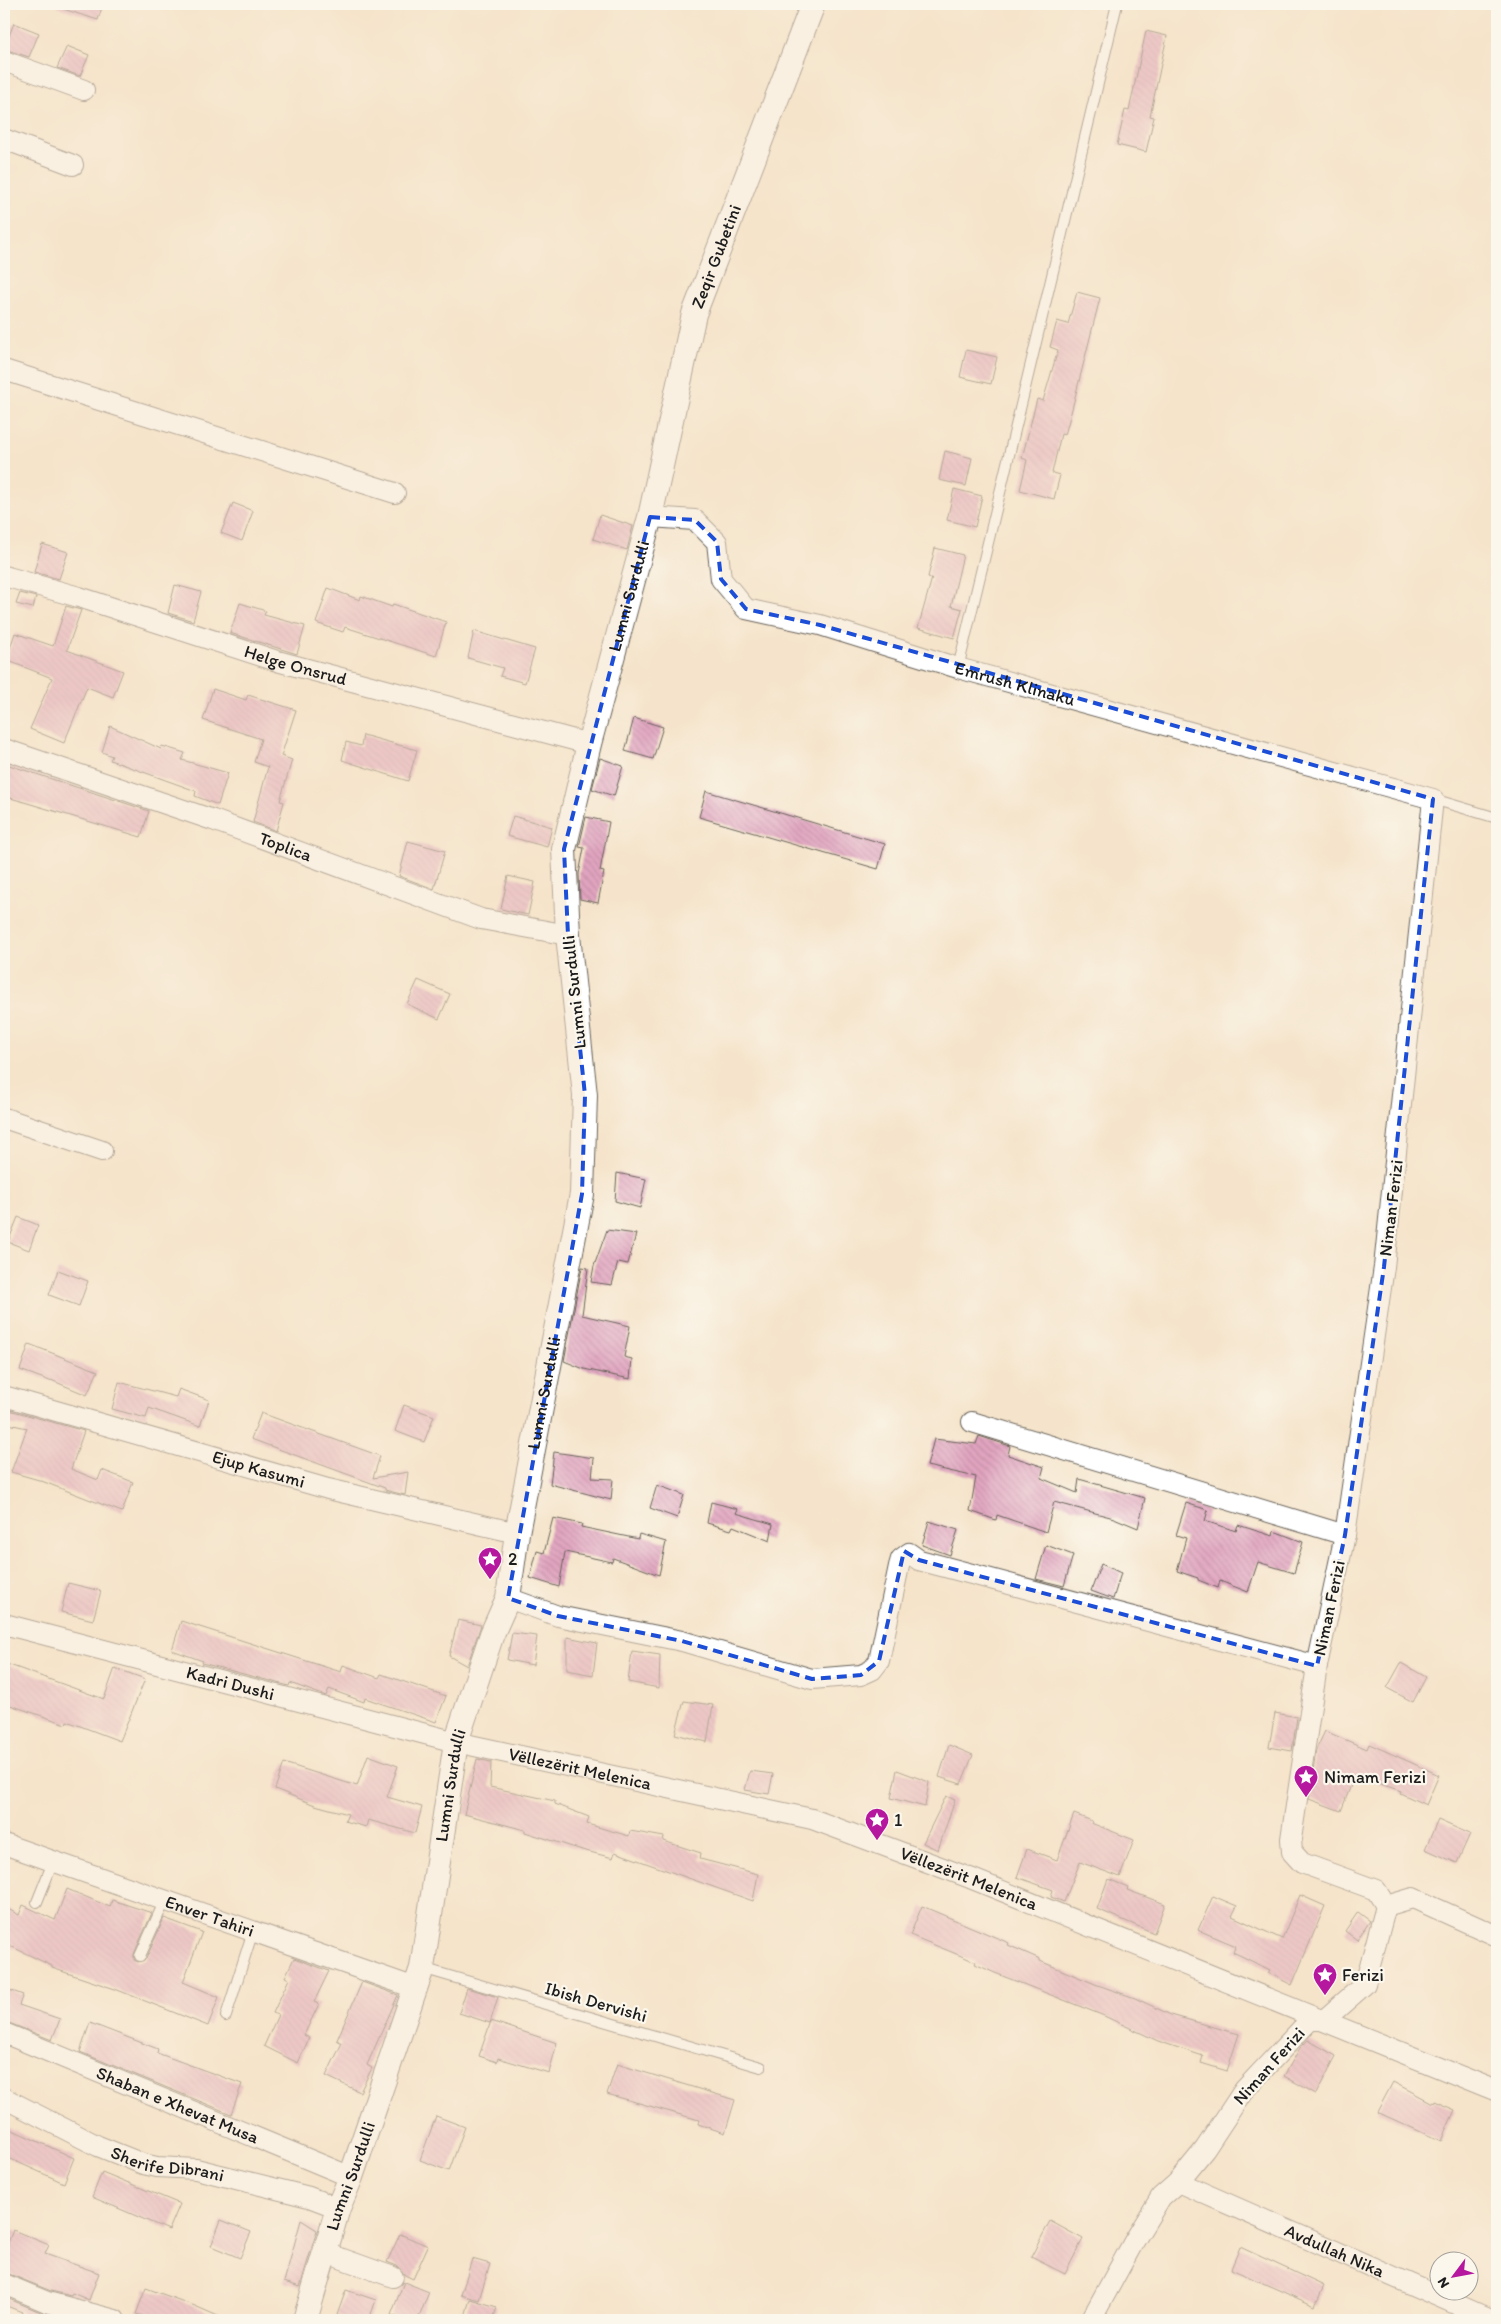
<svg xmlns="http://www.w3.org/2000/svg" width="1501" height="2324" font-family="Itim,sans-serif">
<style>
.building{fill:url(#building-back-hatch)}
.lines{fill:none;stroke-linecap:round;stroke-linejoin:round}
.service-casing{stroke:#686259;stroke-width:12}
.minor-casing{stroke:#686259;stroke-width:22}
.tertiary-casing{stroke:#686259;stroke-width:26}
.service{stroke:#fff;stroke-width:10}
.minor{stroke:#fff;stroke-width:20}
.tertiary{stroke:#fff;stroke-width:24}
.marked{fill:none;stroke:#1d4ed8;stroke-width:4;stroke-dasharray:10 6;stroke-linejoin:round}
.labels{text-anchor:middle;stroke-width:4.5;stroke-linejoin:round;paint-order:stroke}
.street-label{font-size:18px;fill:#1c1c1c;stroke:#fbf7ec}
.poi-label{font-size:18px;fill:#1c1c1c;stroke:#fbf7ec;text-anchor:start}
</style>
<defs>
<pattern id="building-back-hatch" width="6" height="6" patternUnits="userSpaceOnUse" patternTransform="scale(1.25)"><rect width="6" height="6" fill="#e1a4c0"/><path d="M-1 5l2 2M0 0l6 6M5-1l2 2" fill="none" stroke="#c08da4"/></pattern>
</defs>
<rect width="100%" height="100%" fill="#fbf7ec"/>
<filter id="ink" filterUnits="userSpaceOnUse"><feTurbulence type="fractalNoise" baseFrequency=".02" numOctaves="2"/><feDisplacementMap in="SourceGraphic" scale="10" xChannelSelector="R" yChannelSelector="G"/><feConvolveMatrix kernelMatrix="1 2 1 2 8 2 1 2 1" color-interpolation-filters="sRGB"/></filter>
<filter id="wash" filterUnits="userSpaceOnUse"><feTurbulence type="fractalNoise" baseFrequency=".0096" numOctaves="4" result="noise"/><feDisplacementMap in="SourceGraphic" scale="20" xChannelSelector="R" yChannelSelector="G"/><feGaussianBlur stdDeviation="1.12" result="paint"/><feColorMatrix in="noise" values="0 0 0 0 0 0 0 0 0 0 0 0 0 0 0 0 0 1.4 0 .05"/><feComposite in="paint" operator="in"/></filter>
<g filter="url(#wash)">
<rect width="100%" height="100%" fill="#f5e4cb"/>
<g id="blocks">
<g class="building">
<path d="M58,4H103L98,20L57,7Z"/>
<path d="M14,23L39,33L29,57L4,49Z"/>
<path d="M1146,31L1167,36L1150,116L1154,117L1146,152L1117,145L1125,110L1129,111Z"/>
<path d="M67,46L89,55L80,76L57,68Z"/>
<path d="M1077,292L1100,298L1072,409L1065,435L1061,434L1052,473L1060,475L1054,499L1020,490L1027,460L1022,458L1037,399L1043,401L1058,350L1050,347L1057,321L1068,324Z"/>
<path d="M966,350L997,357L991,384L960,377Z"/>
<path d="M945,451L972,458L966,486L939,480Z"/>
<path d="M954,489L982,496L975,527L947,520Z"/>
<path d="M233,503L253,511L242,541L221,533Z"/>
<path d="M600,515L633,526L627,550L593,539Z"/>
<path d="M42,544L68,552L59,579L34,572Z"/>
<path d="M935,548L963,555L951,606L962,609L954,638L918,628L932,578L928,577Z"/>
<path d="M175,585L201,592L193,621L168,613Z"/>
<path d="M328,588L360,600L361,596L392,607L393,604L446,622L436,656L345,627L343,632L316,623Z"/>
<path d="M20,593L36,597L33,608L16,604Z"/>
<path d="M240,603L266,611L264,615L305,626L297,654L230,633Z"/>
<path d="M66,606L81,610L67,650L123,671L113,697L87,687L64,743L30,729L52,678L6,660L15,633L53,646Z"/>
<path d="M474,631L535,649L525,683L500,676L503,668L468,658Z"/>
<path d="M213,689L246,700L248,695L296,710L281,756L292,760L280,801L284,802L276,831L253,822L268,767L254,762L261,739L203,720Z"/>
<path d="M634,718L663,727L653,759L625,751Z"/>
<path d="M110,726L161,749L162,746L185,753L182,760L228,773L218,805L195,796L196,791L110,760L112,756L102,752Z"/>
<path d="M363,735L417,750L408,781L342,760L346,742L361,746Z"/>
<path d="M600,758L623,766L614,796L592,789Z"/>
<path d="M6,764L149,811L141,837L4,796V772Z"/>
<path d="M706,791L885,844L878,869L699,817Z"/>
<path d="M513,816L552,827L547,847L507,836Z"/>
<path d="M586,817L609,822L600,871L604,872L598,903L580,899L579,874L584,848L579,847Z"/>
<path d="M408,841L445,851L434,889L399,876Z"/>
<path d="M508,876L535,882L528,915L501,909Z"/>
<path d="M418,980L450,994L439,1019L407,1004Z"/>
<path d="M617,1173L646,1179L640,1208L615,1201Z"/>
<path d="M18,1217L38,1225L29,1250L8,1242Z"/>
<path d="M607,1230L636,1234L628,1264L618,1262L612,1285L591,1282L594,1266Z"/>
<path d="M582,1267L588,1268L582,1315L630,1326L624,1357L632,1359L630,1379L584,1369L564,1361Z"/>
<path d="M58,1270L88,1281L79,1306L49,1295Z"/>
<path d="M29,1344L98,1371L87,1395L51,1380L50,1381L20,1370Z"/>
<path d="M119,1382L176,1397L179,1389L209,1400L200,1426L149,1408L146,1418L112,1409Z"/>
<path d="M404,1405L434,1416L424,1442L395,1431Z"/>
<path d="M6,1409L84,1431L71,1469L98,1480L102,1470L133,1482L122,1512L39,1480L11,1472L27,1428L4,1423Z"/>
<path d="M261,1413L380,1456L373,1478L408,1472L405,1495L385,1490V1488L251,1439Z"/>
<path d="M979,1436L1010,1446L1008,1455L1044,1467L1041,1478L1077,1493L1079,1479L1145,1498L1138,1528L1114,1518L1054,1502L1046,1532L997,1515L996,1520L970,1511L976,1477L927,1466L934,1439L976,1444Z"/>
<path d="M554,1452L594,1458L592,1478L613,1479L611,1500L550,1484Z"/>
<path d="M657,1485L684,1495L677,1518L650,1508Z"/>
<path d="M711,1502L738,1509L736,1513L773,1524L770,1541L733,1526L731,1530L707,1523Z"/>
<path d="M1186,1503L1208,1510L1205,1521L1236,1531L1238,1525L1273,1536L1274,1531L1303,1542L1294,1573L1258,1562L1248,1592L1220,1581L1218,1588L1198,1580V1578L1177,1571L1186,1538L1176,1535Z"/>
<path d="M553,1518L582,1524L581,1527L638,1539L639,1534L666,1542L659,1575L613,1558L612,1562L565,1552L559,1587L530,1578L537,1551L544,1553Z"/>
<path d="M929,1521L958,1530L950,1555L922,1545Z"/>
<path d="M1046,1545L1073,1555L1064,1586L1036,1579Z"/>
<path d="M1101,1564L1121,1573L1113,1599L1091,1591Z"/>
<path d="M68,1583L101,1591L93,1620L61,1612Z"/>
<path d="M458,1620L481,1625L467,1666L449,1656Z"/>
<path d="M181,1621L341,1672L343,1665L379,1678L381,1674L446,1696L436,1722L365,1698L364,1702L329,1689L326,1696L290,1683L289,1686L202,1663L203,1661L172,1650Z"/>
<path d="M512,1633L537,1636L533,1665L507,1660Z"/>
<path d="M567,1637L597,1643L593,1675L567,1670Z"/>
<path d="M632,1651L660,1655L659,1688L628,1682Z"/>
<path d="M4,1663L104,1699L115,1668L145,1679L120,1741L67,1721L66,1724L4,1703Z"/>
<path d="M1401,1663L1426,1677L1413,1702L1387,1688Z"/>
<path d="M684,1701L713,1705L707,1742L675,1734Z"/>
<path d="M1275,1713L1297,1717L1292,1751L1269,1747Z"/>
<path d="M1325,1731L1367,1749L1369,1744L1383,1750L1439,1775L1426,1805L1400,1793L1401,1791L1355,1775L1341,1811L1309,1799L1316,1750Z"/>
<path d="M949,1745L973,1755L961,1784L939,1777Z"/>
<path d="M368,1755L398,1766L387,1797L422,1807L415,1833L368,1820L366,1827L345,1821L348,1814L315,1805L275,1789L284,1763L357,1786Z"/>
<path d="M477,1759L491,1762L490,1787L555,1801V1804L589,1817L587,1824L629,1836L630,1831L664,1837L663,1841L701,1853L700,1859L758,1874L753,1901L615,1852L613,1858L582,1850L525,1832V1830L464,1814Z"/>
<path d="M897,1770L929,1782L925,1807L891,1798Z"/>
<path d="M750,1771L773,1774L769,1794L745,1790Z"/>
<path d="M946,1796L955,1800L938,1850L923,1843Z"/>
<path d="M1074,1814L1092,1821L1091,1823L1134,1840L1120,1877L1080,1862L1064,1902L1051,1897L1053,1890L1017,1877L1027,1849L1057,1860Z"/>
<path d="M1438,1820L1470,1834L1457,1863L1425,1849Z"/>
<path d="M1108,1879L1128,1887L1127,1890L1165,1904L1154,1933L1097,1909Z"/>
<path d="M67,1889L110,1907L112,1900L152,1913L134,1954V1960L138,1962L146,1959L164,1918L202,1932L183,1982L219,1997L208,2026L115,1989L52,1968V1966L4,1943V1918L8,1909L19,1915L23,1905L55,1920Z"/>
<path d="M1300,1895L1325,1906L1292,1985L1268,1973L1270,1970L1233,1952L1236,1946L1198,1930L1213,1896L1237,1906L1232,1916L1282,1939Z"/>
<path d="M922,1906L1009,1943L1008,1945L1040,1959V1961L1095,1984L1135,1998L1171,2015L1239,2034L1227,2071L1201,2063L1203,2056L1158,2041L1102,2015L995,1973L975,1964L976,1962L910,1935Z"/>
<path d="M1358,1912L1370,1921L1357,1940L1345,1931Z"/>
<path d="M294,1958L329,1971L314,2002L319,2004L304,2035L309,2038L298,2063L264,2046L278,2015L273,2013L289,1979L285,1977Z"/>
<path d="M362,1982L398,1995L367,2065L372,2068L360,2092L326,2076L342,2043L337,2040Z"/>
<path d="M4,1988L23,1995L19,2005L60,2019L52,2040L4,2021Z"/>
<path d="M467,1988L498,1997L490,2023L459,2013Z"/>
<path d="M491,2021L557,2043L549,2073L498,2058L497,2062L479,2056Z"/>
<path d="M90,2023L158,2049L157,2053L242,2084L231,2114L80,2052Z"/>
<path d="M1308,2040L1336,2056L1316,2094L1284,2076L1300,2048Z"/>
<path d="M617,2064L735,2100L725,2133L698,2124L699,2120L607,2094Z"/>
<path d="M1393,2082L1433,2103L1434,2101L1455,2110L1441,2141L1377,2112Z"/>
<path d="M436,2116L465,2127L449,2171L420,2160Z"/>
<path d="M4,2126L74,2158L64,2183L4,2156Z"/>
<path d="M102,2172L180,2204L169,2230L92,2197Z"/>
<path d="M221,2220L251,2232L240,2258L211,2246Z"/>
<path d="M301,2220L317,2230L300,2287L284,2282Z"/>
<path d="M1050,2221L1083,2239L1065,2274L1031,2257Z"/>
<path d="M13,2230L49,2245L45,2254L99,2273L89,2300L72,2293L71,2296L51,2291L4,2272V2253Z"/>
<path d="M400,2234L428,2246L413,2279L405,2275L397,2266L387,2262Z"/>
<path d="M1240,2247L1324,2286L1315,2306L1231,2269Z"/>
<path d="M472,2259L490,2264L479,2300L461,2295Z"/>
<path d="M404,2282L429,2292L418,2320H406L391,2315Z"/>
<path d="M146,2288L195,2306L227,2320H155L136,2314Z"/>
<path d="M346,2290L376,2300L369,2320H351L337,2315Z"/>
<path d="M4,2297L43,2313L63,2319L62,2320H19L22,2312L4,2305Z"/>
<path d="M470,2299L497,2307L493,2320H464Z"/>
</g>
</g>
</g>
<g filter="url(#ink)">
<use href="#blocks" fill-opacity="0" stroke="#686259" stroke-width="1"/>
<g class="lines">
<defs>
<g id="service">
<path d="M958,668L1117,4"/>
<path d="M1433,799L1497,818"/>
<path d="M37,1902L53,1862"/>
<path d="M140,1956L165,1900"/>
<path d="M422,1968L761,2067"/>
<path d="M226,2016L253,1931"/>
</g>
<g id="minor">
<path d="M4,61L84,90"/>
<path d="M4,139L73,165"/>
<path d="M4,370L395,493"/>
<path id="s1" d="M650,517L695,520L717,542L721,579L746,609L820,625L958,668L1433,799L1384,1267L1345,1535L1317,1666L1291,1839L1292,1852L1302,1863L1376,1890L1386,1906L1365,1984L1324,2020H1310L1244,2090L1205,2149L1178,2182L1161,2197L1133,2243L1091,2320"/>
<path id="s2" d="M4,576L79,597L277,661L589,744"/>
<path id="s3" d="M4,749L213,820L481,919L568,935"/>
<path d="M4,1118L102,1151"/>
<path id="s4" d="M4,1396L328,1489L517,1533"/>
<path d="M972,1422L1345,1535"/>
<path d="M508,1598L558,1616L682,1641L812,1679L861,1675L872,1670L879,1661L899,1566L901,1559L909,1553L919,1560L1317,1666"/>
<path id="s5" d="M4,1624L456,1742L812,1819L970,1878L1497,2091"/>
<path id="s6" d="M4,1844L415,1988"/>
<path d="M1386,1906L1413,1898L1497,1936"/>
<path id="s7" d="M4,2033L351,2177"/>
<path id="s8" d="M6,2099L98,2146L143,2164L157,2167L196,2169L309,2197L338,2208"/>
<path id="s9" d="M1178,2182L1492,2320"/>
<path d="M326,2253L393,2277"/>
<path d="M4,2284L47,2302L115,2320"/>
</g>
<g id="tertiary">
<path id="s10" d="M305,2320L338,2208L351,2177L422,1968L456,1742L492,1634L508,1598L517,1533L582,1194L585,1095L568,935L564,849L589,744L650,517L694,314L813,4"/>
</g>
</defs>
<use href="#service" class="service-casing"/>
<use href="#minor" class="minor-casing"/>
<use href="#tertiary" class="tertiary-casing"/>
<use href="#service" class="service"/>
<use href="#minor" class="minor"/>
<use href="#tertiary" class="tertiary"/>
</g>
</g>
<path d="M0 0H1501V2324H0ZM650,517L695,520L717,542L721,579L746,609L820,625L1433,799L1384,1267L1345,1535L1317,1666L919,1560L904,1551L879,1661L861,1675L812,1679L682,1641L558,1616L508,1598L582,1194L585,1095L568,935L564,849Z" fill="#f5e4cb" fill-opacity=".55" fill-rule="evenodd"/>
<path class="marked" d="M650,517L695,520L717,542L721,579L746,609L820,625L1433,799L1384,1267L1345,1535L1317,1666L919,1560L904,1551L879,1661L861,1675L812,1679L682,1641L558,1616L508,1598L582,1194L585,1095L568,935L564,849Z"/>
<defs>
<symbol id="sight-pin" viewBox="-11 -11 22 30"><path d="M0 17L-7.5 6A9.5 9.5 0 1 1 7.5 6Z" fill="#b5179e" stroke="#fbf7ec"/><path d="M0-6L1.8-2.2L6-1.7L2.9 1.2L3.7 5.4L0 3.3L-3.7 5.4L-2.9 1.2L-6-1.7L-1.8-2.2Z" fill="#fff"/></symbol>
</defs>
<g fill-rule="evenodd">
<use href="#sight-pin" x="476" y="1545" width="28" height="38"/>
<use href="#sight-pin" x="1292" y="1763" width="28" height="38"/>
<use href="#sight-pin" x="863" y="1806" width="28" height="38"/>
<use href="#sight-pin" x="1311" y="1961" width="28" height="38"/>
</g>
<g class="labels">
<g class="street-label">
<text dy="6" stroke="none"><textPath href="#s10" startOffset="2122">Zeqir Gubetini</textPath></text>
<text dy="6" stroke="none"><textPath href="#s10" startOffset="1771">Lumni Surdulli</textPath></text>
<text dy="6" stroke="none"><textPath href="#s2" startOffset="305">Helge Onsrud</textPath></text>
<text dy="6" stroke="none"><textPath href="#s1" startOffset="432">Emrush Klinaku</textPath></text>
<text dy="6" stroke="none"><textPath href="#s3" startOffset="298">Toplica</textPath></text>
<text transform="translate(574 992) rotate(-96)" y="6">Lumni Surdulli</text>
<text transform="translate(1391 1208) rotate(-83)" y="6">Niman Ferizi</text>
<text dy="6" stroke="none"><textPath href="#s10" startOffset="961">Lumni Surdulli</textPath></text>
<text dy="6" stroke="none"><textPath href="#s4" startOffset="265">Ejup Kasumi</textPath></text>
<text transform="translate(1329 1608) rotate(-78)" y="6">Niman Ferizi</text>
<text dy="6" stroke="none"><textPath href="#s5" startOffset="234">Kadri Dushi</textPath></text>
<text dy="6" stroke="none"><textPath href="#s5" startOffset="594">Vëllezërit Melenica</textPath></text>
<text dy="6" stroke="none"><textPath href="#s10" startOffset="556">Lumni Surdulli</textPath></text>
<text dy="6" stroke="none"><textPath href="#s5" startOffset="999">Vëllezërit Melenica</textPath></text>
<text dy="6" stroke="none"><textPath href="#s6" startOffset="218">Enver Tahiri</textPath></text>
<text transform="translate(596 2002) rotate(16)" y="6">Ibish Dervishi</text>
<text transform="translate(1269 2066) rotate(-48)" y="6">Niman Ferizi</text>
<text dy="6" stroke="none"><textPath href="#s7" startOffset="188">Shaban e Xhevat Musa</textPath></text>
<text dy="6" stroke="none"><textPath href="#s8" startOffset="176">Sherife Dibrani</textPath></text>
<text dy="6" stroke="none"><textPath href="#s10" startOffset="151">Lumni Surdulli</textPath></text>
<text dy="6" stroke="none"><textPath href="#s9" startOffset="171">Avdullah Nika</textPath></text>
</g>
<g class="poi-label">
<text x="508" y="1565">2</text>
<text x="1324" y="1783">Nimam Ferizi</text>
<text x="894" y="1826">1</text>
<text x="1342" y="1981">Ferizi</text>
</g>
</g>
<rect width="1501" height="2324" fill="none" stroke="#fbf7ec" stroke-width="20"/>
<g transform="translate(1454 2276) rotate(238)"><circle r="24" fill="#fbf7ec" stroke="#a29f99"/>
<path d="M0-4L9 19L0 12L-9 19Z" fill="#b5179e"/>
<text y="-8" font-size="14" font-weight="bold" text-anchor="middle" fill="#1c1c1c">N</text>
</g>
</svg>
